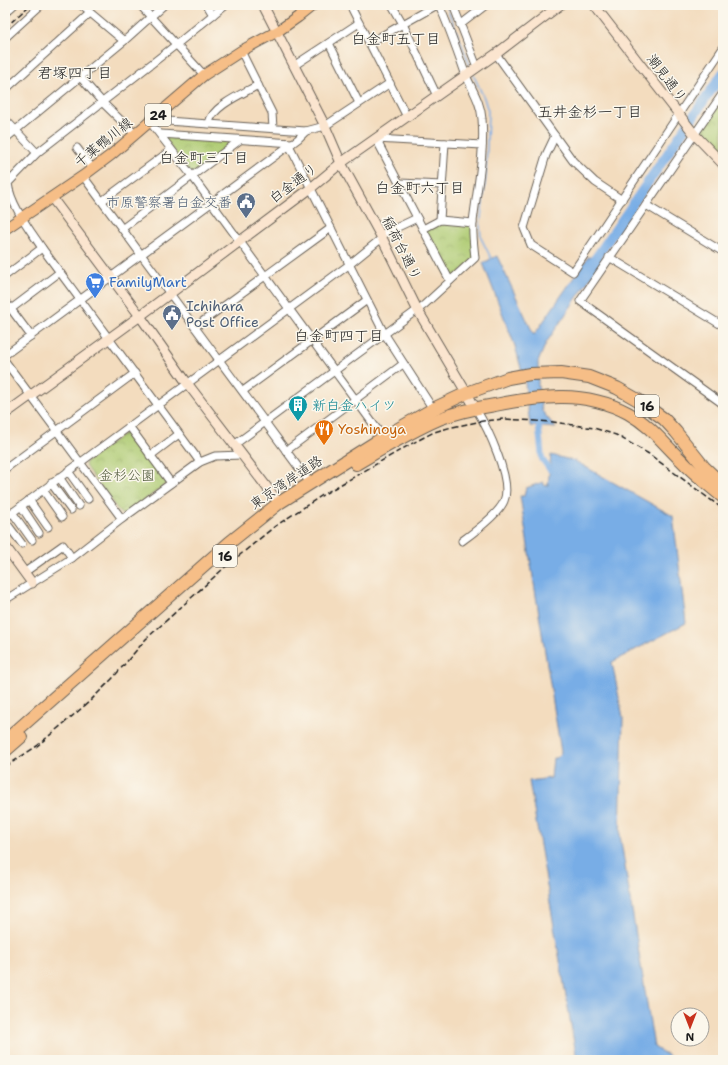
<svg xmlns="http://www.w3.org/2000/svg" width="728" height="1065" font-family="'Shantell Sans','Klee One',sans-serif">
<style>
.park{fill:url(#park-crowns);stroke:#647346}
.water{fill:#78ade6;stroke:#4a6481}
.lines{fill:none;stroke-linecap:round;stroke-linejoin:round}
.stream{stroke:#78ade6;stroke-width:1.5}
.canal{stroke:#78ade6;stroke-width:6}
.river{stroke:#78ade6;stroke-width:10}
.street-casing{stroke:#675f55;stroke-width:9}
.secondary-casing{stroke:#675f55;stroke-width:11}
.primary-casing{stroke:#675f55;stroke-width:12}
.highway-casing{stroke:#675f55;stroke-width:14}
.street{stroke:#fff;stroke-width:7}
.secondary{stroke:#fbe5cf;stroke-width:9}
.primary{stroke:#f6be87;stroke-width:10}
.highway{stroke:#f6be87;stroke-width:12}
.rail{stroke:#1c1c1c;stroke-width:1.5;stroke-dasharray:6 3;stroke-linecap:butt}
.labels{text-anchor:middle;stroke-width:3;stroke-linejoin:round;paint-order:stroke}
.shield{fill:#fbf7ec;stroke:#5f5e5a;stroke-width:1}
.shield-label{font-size:13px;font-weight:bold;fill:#1c1c1c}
.street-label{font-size:14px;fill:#1c1c1c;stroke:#fbf7ec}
.service-label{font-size:14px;fill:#4e5e75;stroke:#fbf7ec;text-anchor:end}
.shop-label{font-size:14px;fill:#366cbe;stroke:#fbf7ec;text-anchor:start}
.culture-label{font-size:14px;fill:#0d838f;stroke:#fbf7ec;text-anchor:start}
.food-label{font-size:14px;fill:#c56008;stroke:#fbf7ec;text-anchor:start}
.park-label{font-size:14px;fill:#4f593a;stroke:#fbf7ec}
.neighbourhood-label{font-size:15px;fill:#1c1c1c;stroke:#fbf7ec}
</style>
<defs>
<pattern id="park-crowns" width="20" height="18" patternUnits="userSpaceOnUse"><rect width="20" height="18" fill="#adca71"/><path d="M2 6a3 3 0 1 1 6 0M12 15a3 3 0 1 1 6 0" fill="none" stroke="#94ad61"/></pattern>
</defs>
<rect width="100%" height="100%" fill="#fbf7ec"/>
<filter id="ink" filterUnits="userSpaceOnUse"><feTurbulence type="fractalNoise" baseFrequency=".025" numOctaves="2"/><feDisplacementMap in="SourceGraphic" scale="8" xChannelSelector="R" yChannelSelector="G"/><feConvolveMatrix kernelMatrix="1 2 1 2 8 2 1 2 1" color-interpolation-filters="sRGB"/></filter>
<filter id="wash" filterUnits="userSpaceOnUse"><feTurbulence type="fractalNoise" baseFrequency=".012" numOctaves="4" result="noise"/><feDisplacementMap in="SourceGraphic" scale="16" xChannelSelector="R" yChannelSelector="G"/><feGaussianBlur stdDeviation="0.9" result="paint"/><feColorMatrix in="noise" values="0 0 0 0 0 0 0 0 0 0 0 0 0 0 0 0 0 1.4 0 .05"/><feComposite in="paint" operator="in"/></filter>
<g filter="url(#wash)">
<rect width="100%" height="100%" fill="#f3dcbe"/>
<g class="park">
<path d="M723,98V154L702,134L701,129Z"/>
<path d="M161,134L240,140L192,176Z"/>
<path d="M440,220L473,223L475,258L450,281L423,229Z"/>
<path d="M126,432L130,433L166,481V484L125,515L121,514L85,466L86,462Z"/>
</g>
<g class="water">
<path d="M497,256L534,335L588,257L604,258L546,343L538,362V385L542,411L556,428L530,426L525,383L515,346L483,263Z"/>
<path d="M551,455L575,461L673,516L686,623L612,662L623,718L620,835L654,1047L675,1060H577L529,781L551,778L553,758H557L561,752L520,496H524L526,488L543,482L545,486L548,485Z"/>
</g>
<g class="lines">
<g class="stream">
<path d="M446,5L471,68"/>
<path d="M473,74L484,98L488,111L486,176L480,226L481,238L492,260"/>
</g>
<path class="canal" d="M538,420L542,459L550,470"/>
<path class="river" d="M589,268L723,73"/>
</g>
</g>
<g filter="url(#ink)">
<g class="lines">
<defs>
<g id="street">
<path d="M81,5L124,41"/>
<path d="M140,5L204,75"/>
<path d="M207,5L213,15"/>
<path d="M350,5L407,117"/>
<path d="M392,5L403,24L437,96"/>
<path d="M453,5L477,67"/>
<path d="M5,13L14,5"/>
<path d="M460,25L486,5"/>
<path d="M5,38L41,5"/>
<path d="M329,43L359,103"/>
<path d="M369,43L437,5"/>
<path d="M241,51L272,113L273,128"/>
<path d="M496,54L573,161L595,182L622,200"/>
<path d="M295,65L359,23"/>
<path d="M81,78L103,103L135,134"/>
<path d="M5,90L90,13"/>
<path d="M723,93L580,301L723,404"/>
<path d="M5,119L37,153"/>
<path d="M153,120L306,131L325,126L390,83"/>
<path d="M150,122L192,176L385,440"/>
<path d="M209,123C212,106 244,93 258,85"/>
<path d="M161,134L292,143"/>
<path d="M555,136L546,155L524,228L531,245L573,272L723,48"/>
<path d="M5,139L124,41L164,5"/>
<path d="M376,139L450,281"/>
<path d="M376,139L482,145"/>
<path d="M289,145L384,333L433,409"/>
<path d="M77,148L93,169"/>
<path d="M83,176L310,483"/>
<path d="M400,183L442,185"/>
<path d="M102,201L171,150"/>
<path d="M646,205L723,252"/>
<path d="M440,220L445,143"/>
<path d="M123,228L240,140"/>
<path d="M423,229L440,220L473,223"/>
<path d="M381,235L417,218"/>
<path d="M609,257L723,326"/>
<path d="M5,276L42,248"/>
<path d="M5,301L31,336"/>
<path d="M11,309L60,272"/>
<path d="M195,327L331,228"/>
<path d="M5,355L298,139L306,131"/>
<path d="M5,361L122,519"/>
<path d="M243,391L367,300"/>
<path d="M129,426L171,483"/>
<path d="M234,445L424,305L475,258C474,247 472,233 473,222C477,188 485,153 482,119C481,102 471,88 465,73C457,50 449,27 439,5"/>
<path d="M286,451L403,364"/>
<path d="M150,456L179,434"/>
<path d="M200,462L42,248C30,230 10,204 8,183L37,153L177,44L225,5"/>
<path d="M5,469L135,373"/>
<path d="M68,471L88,499"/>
<path d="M59,477L79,506"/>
<path d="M51,483L71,510"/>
<path d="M43,490L62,517"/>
<path d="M29,500L48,527"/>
<path d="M21,506L39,533"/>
<path d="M12,512L32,540"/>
<path d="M5,518L350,264L382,238"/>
<path d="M5,521L22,544"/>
<path d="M462,541C473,533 499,514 504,501C513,480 487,427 476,409"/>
<path d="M25,572L63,545L72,558"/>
<path d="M5,600L72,558L122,519L200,462L215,456L242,455"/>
</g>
<g id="secondary">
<path d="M263,5L325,126L341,163L382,238L417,309L476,409"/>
<path d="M594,5L695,135L723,164"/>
<path d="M52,198L140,316L187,383L279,503"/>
<path d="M5,414L140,316L311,188L341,163L496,54L560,5"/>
<path d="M5,546L32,583"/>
</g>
<path id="primary" d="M5,229L83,176L111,155L204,75L241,51L278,31L298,17L313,5"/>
<g id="highway">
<path d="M356,464C383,448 411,431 439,419C457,412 476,408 495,405C540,396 585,390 628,413C650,425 664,444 682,461C694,474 709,485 723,497"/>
<path d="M5,741L229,543L279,503L384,437L433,409L467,393L508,378L530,374L561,373L589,377L617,388L638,400L664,419L676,432L704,467L723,485"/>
<path d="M5,751L21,737"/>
</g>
</defs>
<use href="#street" class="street-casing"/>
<use href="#secondary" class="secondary-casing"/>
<use href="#primary" class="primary-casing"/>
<use href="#highway" class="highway-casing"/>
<use href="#street" class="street"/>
<use href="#secondary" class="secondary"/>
<use href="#primary" class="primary"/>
<use href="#highway" class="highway"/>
<g class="rail">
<path d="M5,28L30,5"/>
<path d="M5,767L37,746L89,702L112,679L146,639L224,568L274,527L324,494L411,444L434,432L452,427L483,421L504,419L553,422L594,428L616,435L649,454L723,509"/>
</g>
</g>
</g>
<defs>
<symbol id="civic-pin" viewBox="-11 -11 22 30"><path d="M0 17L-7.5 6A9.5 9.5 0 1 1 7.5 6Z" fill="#5c6f8a" stroke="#fbf7ec"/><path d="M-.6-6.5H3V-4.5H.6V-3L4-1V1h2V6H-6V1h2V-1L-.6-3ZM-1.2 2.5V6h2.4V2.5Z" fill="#fff"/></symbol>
<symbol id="supermarket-pin" viewBox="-11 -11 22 30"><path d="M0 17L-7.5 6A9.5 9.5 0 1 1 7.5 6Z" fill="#3f7fe0" stroke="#fbf7ec"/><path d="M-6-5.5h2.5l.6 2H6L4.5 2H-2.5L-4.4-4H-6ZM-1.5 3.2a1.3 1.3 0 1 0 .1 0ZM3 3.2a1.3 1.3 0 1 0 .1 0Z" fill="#fff"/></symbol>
<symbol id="building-pin" viewBox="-11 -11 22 30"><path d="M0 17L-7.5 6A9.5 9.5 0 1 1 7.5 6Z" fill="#0f9aa8" stroke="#fbf7ec"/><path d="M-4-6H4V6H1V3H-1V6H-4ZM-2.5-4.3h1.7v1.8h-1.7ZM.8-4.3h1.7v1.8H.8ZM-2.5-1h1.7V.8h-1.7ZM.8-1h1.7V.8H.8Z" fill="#fff"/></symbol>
<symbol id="restaurant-pin" viewBox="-11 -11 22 30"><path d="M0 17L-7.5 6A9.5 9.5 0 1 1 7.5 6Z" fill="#e8710a" stroke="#fbf7ec"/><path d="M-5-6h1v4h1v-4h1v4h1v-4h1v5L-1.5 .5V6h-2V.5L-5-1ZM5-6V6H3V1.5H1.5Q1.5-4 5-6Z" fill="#fff"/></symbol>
</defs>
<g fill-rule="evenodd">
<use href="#civic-pin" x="235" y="191" width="22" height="30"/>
<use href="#supermarket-pin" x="84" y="271" width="22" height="30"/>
<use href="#civic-pin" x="161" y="303" width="22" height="30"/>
<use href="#building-pin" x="287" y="394" width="22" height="30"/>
<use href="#restaurant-pin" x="313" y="418" width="22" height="30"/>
</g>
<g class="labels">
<g class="shield">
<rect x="145" y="104" width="26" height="22" rx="3"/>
<rect x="635" y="395" width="24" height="22" rx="3"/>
<rect x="213" y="545" width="24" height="22" rx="3"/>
</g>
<g class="shield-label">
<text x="158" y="120">24</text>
<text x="647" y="411">16</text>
<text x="225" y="561">16</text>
</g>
<g class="street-label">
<text transform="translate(667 78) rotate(53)" y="5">潮見通り</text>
<text transform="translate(103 142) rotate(-39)" y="5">千葉鴨川線</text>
<text transform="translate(293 183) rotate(-37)" y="5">白金通り</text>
<text transform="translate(402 248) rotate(63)" y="5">稲荷台通り</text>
<text transform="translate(286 482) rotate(-34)" y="5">東京湾岸道路</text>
</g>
<g class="service-label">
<text x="232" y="207">市原警察署白金交番</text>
<text x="186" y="311" text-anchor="start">Ichihara<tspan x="186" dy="16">Post Office</tspan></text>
</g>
<g class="shop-label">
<text x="109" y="287">FamilyMart</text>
</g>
<g class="culture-label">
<text x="312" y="410">新白金ハイツ</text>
</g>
<g class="food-label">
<text x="338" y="434">Yoshinoya</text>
</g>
<g class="park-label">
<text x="127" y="480">金杉公園</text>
</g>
<g class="neighbourhood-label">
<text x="396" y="44">白金町五丁目</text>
<text x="75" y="78">君塚四丁目</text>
<text x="590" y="117">五井金杉一丁目</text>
<text x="204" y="163">白金町三丁目</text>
<text x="420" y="193">白金町六丁目</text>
<text x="339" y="341">白金町四丁目</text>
</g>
</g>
<rect width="728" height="1065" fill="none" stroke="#fbf7ec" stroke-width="20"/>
<g transform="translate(690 1027) rotate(180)"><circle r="19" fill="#fbf7ec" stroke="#a29f99"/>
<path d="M0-3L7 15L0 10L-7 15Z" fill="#c8321e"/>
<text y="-6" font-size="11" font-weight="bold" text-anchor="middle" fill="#1c1c1c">N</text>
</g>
</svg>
